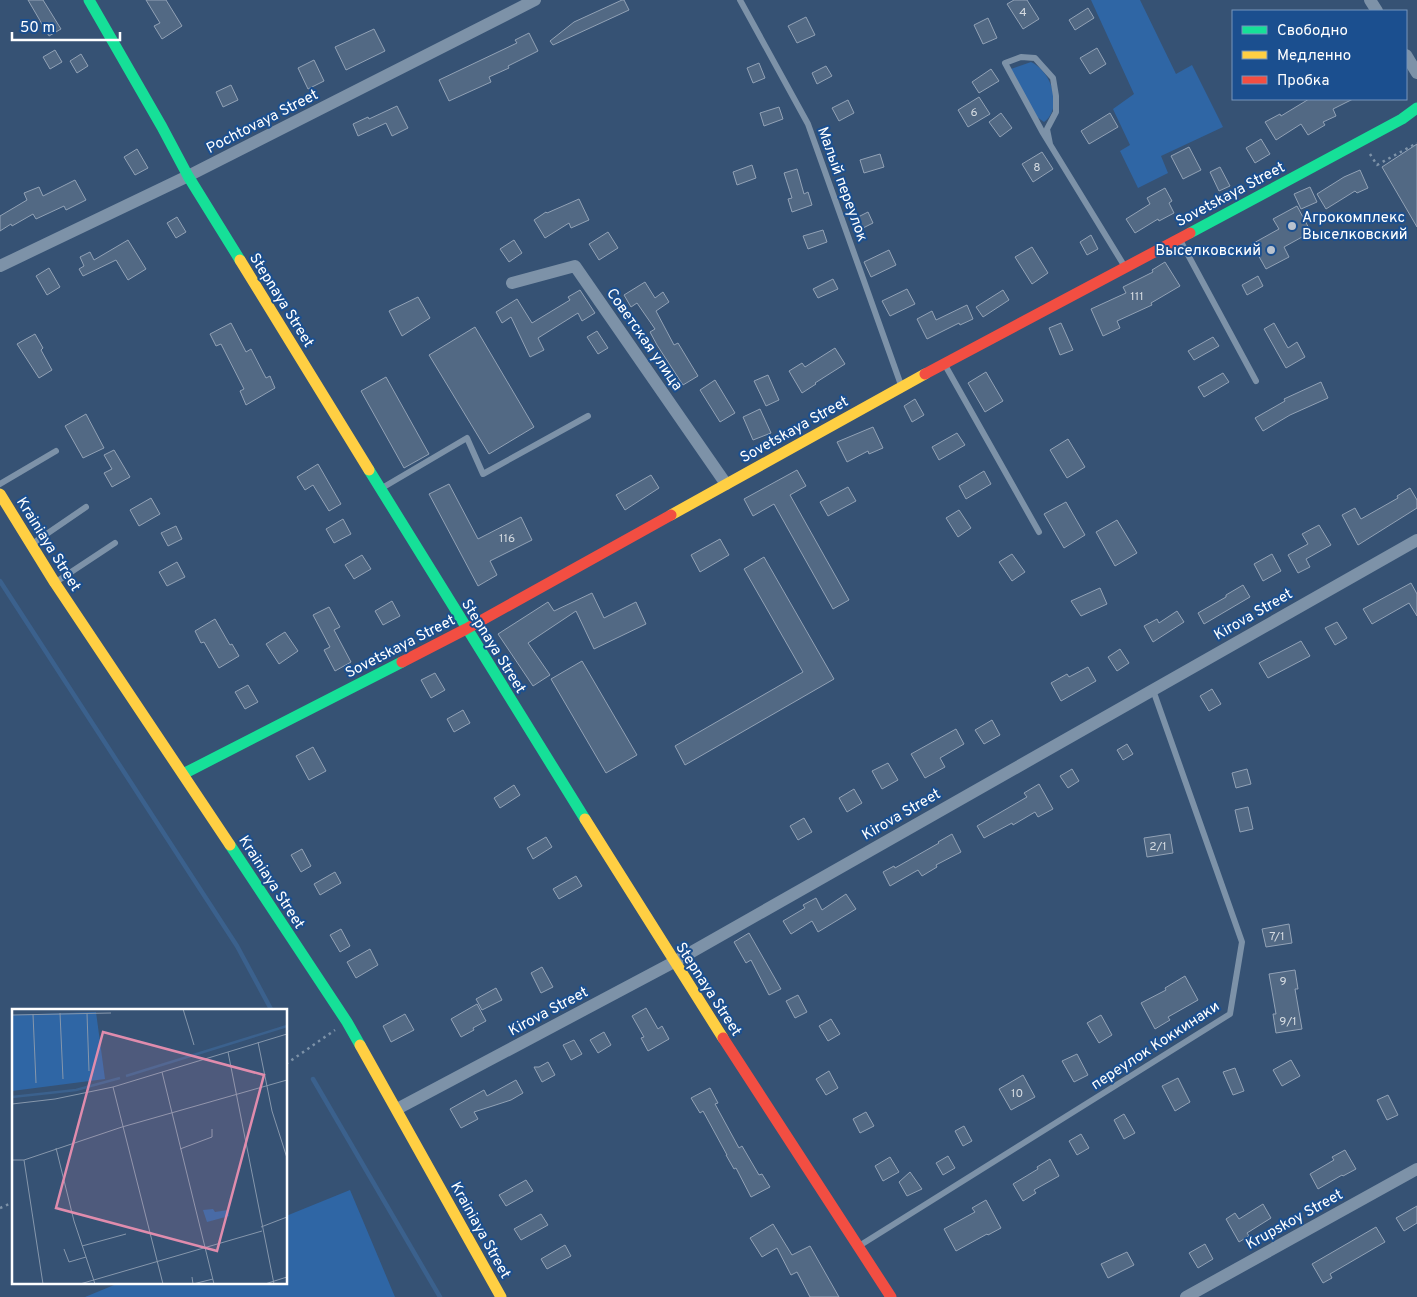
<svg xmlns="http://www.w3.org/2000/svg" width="1417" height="1297" font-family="Overpass,sans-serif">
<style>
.green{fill:#2f66a5}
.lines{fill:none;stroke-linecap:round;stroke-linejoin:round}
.stream{stroke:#3b618d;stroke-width:4.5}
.building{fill:#526984;stroke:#92a2b6}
.path{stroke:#7d92a8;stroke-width:2.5;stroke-dasharray:2.5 4;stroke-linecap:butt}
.lane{stroke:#7d92a8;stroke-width:6}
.street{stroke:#7d92a8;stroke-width:12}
.fast{stroke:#16e098;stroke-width:11}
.slow{stroke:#ffcf43;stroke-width:11}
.jam{stroke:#f24e42;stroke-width:11}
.poi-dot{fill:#b9c2ce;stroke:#1b4f8f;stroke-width:2}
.labels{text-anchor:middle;stroke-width:4;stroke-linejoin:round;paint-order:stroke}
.number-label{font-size:12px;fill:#d4dae0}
.street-label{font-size:15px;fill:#fff;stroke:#1b4f8f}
.poi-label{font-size:15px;fill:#fff;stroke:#1b4f8f;text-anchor:start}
.inset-river{fill:none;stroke:#3b618d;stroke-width:2.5}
.inset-road{fill:none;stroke:#8697ac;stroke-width:1}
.view{fill:#e08cad;fill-opacity:0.15;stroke:#e08cad;stroke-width:2.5}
.inset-edge{fill:none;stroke:#fff;stroke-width:2.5}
</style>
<rect width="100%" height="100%" fill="#365274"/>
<g class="green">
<path d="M1091,0H1140L1176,74L1192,65L1223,127L1161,156L1168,173L1138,188L1120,151L1130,145L1113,109L1134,94Z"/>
<path d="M1031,62C1051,71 1064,107 1044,122L1037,117L1011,69Z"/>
<path d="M350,1190L395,1297H85L119,1283H286V1216Z"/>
</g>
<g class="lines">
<g class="stream">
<path d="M0,581L237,946L272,1011"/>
<path d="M286,1037V1038"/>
<path d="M313,1079L440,1297"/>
</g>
</g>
<g class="building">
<path d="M28,0H43L61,29L49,36Z"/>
<path d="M146,0H166L182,26L162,39L154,26L160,23Z"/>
<path d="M622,0H624L629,10L553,45L550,41L574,22Z"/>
<path d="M1014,0H1027L1039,19L1023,29L1007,4Z"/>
<path d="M1088,8L1094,18L1075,30L1069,20Z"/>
<path d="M806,17L815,35L797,43L788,26Z"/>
<path d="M988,18L997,38L983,44L974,25Z"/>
<path d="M374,29L385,51L346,70L335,47Z"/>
<path d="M529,33L538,51L508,66L509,68L489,77L491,82L449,101L439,80L517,43L515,40Z"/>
<path d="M1097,48L1106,64L1090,74L1080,58Z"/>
<path d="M55,50L62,62L50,69L43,57Z"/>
<path d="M81,54L88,66L77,73L70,61Z"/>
<path d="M314,60L324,81L308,89L298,68Z"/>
<path d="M759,63L765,78L753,83L747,68Z"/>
<path d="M826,66L832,76L817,84L812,73Z"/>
<path d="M991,69L999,81L979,93L972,82Z"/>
<path d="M231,85L238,100L223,107L216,92Z"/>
<path d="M979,97L990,114L968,127L958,110Z"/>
<path d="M1309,99H1353L1333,109L1336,116L1323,122L1325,125L1308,135L1301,124L1276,140L1265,122L1280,114L1281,116Z"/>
<path d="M848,100L854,113L839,121L832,108Z"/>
<path d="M397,106L408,128L392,136L386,123L358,136L353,124L368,117L369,119Z"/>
<path d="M779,107L783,119L764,126L760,113Z"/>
<path d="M1001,113L1012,128L1000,137L989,122Z"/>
<path d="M1110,113L1118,127L1089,144L1081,131Z"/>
<path d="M1261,139L1270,154L1255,163L1246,148Z"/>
<path d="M1417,144V227L1382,167Z"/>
<path d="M1189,147L1201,170L1183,179L1171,156Z"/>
<path d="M137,149L148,168L135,175L124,157Z"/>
<path d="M1042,152L1053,169L1033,182L1022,164Z"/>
<path d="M880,154L884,167L864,173L860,160Z"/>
<path d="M752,165L756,178L737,185L733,172Z"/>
<path d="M1220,167L1230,186L1219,191L1210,172Z"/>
<path d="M797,169L804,194L808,192L812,205L792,212L788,199L792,198L784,173Z"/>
<path d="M1360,170L1368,188L1357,193L1355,191L1326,209L1317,194L1344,177Z"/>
<path d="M75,180L86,200L66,210L64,206L36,219L33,214L12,226L11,224L0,231V216L27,200L24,193L39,187L43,196Z"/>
<path d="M1310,187L1317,202L1301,209L1294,194Z"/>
<path d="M1165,188L1172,201L1169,203L1174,213L1159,221L1158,219L1135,233L1126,219L1150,204L1147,198Z"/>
<path d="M579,199L589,220L571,228L569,223L545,238L534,220L546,212L547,213Z"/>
<path d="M1297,206L1311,232L1284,247L1289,257L1266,269L1252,244L1279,229L1273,219Z"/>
<path d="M868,212L873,223L857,231L852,220Z"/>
<path d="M177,217L186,232L176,238L167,223Z"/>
<path d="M823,230L827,242L808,249L803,236Z"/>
<path d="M608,232L618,248L599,260L589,244Z"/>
<path d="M1091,235L1098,249L1087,255L1080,242Z"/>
<path d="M128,240L146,269L128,280L116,260L83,276L79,269L84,266L80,257L90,252L94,260Z"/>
<path d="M514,240L522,253L509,262L500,249Z"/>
<path d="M1032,247L1048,273L1032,284L1015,257Z"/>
<path d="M889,250L896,265L871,277L864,262Z"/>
<path d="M1165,262L1180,286L1151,303L1152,305L1117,321L1120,328L1103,336L1091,309L1126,293L1123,287L1153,272L1152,270Z"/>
<path d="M49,268L60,287L47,295L36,276Z"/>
<path d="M1258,276L1263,286L1247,295L1242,285Z"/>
<path d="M833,279L838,289L818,298L813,289Z"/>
<path d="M645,282L655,298L663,292L669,302L656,311L674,345L678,343L698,376L683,385L657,345L650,332L655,329L637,303L631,307L624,295Z"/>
<path d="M907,289L915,304L890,316L882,301Z"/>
<path d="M580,290L595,313L582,321L578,313L538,338L544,350L530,357L511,317L502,323L496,312L517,299L532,323L570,300L568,297Z"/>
<path d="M1003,290L1009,300L983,317L976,307Z"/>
<path d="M418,297L430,318L402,336L389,311Z"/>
<path d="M967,305L973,319L960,325L959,323L927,339L917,319L932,311L936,320Z"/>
<path d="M231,323L246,352L251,349L266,378L270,376L275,388L246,405L240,391L244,389L221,344L216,346L210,334Z"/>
<path d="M1061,323L1073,350L1060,355L1049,328Z"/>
<path d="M1274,323L1288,348L1297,342L1305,357L1286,368L1264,329Z"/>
<path d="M475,327L534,427L489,454L429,355Z"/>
<path d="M597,331L608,348L598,354L587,337Z"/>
<path d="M35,334L43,348L41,350L52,370L39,378L17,344Z"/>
<path d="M1213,337L1219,346L1194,360L1188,351Z"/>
<path d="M835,348L845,364L815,383L816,384L802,393L789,371L802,363L805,367Z"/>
<path d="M986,372L1003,401L985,412L968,383Z"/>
<path d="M1223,373L1229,382L1204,397L1198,387Z"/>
<path d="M768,375L779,400L766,406L754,381Z"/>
<path d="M386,377L429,454L404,468L361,391Z"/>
<path d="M715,380L735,413L720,422L700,390Z"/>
<path d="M1321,382L1328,398L1290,415L1263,431L1255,418L1285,401L1284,399Z"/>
<path d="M915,399L924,415L912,422L904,406Z"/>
<path d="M760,409L771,433L753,440L743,417Z"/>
<path d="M86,414L104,448L83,458L65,426Z"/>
<path d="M873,427L883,448L869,454L868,451L847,462L837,442Z"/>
<path d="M957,433L965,445L939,460L932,447Z"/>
<path d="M1068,439L1085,467L1067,478L1050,450Z"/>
<path d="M114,450L130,477L112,487L104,473L112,469L104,455Z"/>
<path d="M318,464L341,504L329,511L313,485L305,490L297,477Z"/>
<path d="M797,470L806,486L790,495L849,600L833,609L774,504L753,516L744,499Z"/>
<path d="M984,471L991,484L966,499L959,486Z"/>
<path d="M651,475L659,488L625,510L616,495Z"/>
<path d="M449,484L478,539L521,517L532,540L490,561L497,575L478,586L429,494Z"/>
<path d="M848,487L856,501L828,516L820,502Z"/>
<path d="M1410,488L1417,500V508L1358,545L1342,515L1355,508L1361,519L1398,498L1397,496Z"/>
<path d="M151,498L160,514L139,526L130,510Z"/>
<path d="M1066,502L1085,535L1064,548L1044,514Z"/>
<path d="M959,510L971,528L958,537L946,518Z"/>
<path d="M343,519L351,534L334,543L326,529Z"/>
<path d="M1117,520L1137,553L1115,566L1096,532Z"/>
<path d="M1319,525L1331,545L1306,559L1310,567L1298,573L1288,555L1308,544L1302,534Z"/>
<path d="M176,526L182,539L168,546L161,533Z"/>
<path d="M720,539L729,555L700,572L691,555Z"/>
<path d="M1012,554L1025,572L1012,581L999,562Z"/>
<path d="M1272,554L1281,571L1263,581L1254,564Z"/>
<path d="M362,555L371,569L354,579L345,565Z"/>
<path d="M764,557L834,679L685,765L675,746L803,672L744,569Z"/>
<path d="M177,562L185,577L167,586L159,572Z"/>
<path d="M1411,583L1417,594V616L1409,603L1372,624L1363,609Z"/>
<path d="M1243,585L1250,597L1204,624L1198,613L1226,597V595Z"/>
<path d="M1100,588L1107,604L1081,616L1071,601Z"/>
<path d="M592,593L604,618L636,602L646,624L594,649L576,611L528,643L550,675L533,686L498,634L548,602L554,611Z"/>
<path d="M392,601L400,616L383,625L375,611Z"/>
<path d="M329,607L340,627L334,630L351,662L335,671L324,650L330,647L313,615Z"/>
<path d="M1177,611L1184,622L1153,642L1144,626L1157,619L1159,623Z"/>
<path d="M215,619L230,645L232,644L239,656L219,668L204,642L201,643L195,631Z"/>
<path d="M1337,622L1347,638L1335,645L1325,628Z"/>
<path d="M285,632L298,651L279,664L266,644Z"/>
<path d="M1301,641L1310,656L1268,678L1259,663Z"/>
<path d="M1120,649L1129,663L1117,671L1108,657Z"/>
<path d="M582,661L637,755L606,773L551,679Z"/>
<path d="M1088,667L1096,681L1061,701L1051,683L1067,674L1069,677Z"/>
<path d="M435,673L445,690L431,698L421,680Z"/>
<path d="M248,685L258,702L245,709L235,692Z"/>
<path d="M1212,689L1221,704L1209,711L1200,696Z"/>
<path d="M463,710L470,723L454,732L447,719Z"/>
<path d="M992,720L1000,735L984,744L975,730Z"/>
<path d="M956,729L964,744L940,758L945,767L925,778L911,754Z"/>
<path d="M1127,744L1133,754L1123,760L1117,750Z"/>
<path d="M313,747L326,771L309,780L296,756Z"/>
<path d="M888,763L898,780L882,789L872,771Z"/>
<path d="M1072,769L1079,781L1068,788L1060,776Z"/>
<path d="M1247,769L1251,784L1236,788L1232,773Z"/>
<path d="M1039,784L1053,809L1038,817L1035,812L1013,825L1012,823L984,838L977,826L1027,797L1024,793Z"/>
<path d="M514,785L520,795L500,808L494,798Z"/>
<path d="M854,789L862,803L847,812L839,798Z"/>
<path d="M1248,807L1253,829L1240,832L1235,810Z"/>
<path d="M804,818L812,832L798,840L790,826Z"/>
<path d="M952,834L961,852L936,865L937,867L922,876L918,870L890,886L883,872L894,866L895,868L939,843L938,842Z"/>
<path d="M1170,834L1173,853L1147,857L1144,838Z"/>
<path d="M546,837L552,847L533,859L527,848Z"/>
<path d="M302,849L311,866L301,872L291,855Z"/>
<path d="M335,872L341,883L320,895L314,884Z"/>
<path d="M576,876L582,886L559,899L553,889Z"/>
<path d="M846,894L856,909L818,932L812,921L791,934L783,921L805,908L803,905L816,898L822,910Z"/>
<path d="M1289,924L1292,943L1266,947L1262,929Z"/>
<path d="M341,929L350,946L340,952L330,935Z"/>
<path d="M749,933L781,989L769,995L751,960L746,963L734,942Z"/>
<path d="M370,949L378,965L356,978L347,962Z"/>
<path d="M542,967L553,987L541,993L531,973Z"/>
<path d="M1295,970L1298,989H1295L1302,1029L1276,1033L1273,1014H1276L1269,974Z"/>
<path d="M1185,976L1198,1000L1168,1017L1170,1020L1155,1029L1141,1003L1166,990L1165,988Z"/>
<path d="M496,988L502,1000L482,1010L476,999Z"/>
<path d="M798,995L807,1012L795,1018L786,1001Z"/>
<path d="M477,1004L486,1021L473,1028L474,1030L461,1037L451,1019Z"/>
<path d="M646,1008L658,1029L662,1026L669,1039L648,1051L641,1038L644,1037L632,1016Z"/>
<path d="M405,1014L414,1030L391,1042L383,1026Z"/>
<path d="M1101,1015L1112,1035L1099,1043L1087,1023Z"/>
<path d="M831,1019L840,1034L828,1041L819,1026Z"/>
<path d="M604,1032L611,1045L598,1053L590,1040Z"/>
<path d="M574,1040L582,1054L571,1060L563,1045Z"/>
<path d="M1077,1054L1088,1075L1074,1082L1062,1061Z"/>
<path d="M1291,1060L1300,1076L1282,1086L1273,1070Z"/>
<path d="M548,1062L555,1075L542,1082L534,1067H539Z"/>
<path d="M1235,1068L1244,1091L1233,1095L1223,1072Z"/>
<path d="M829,1071L838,1088L826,1095L816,1079Z"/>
<path d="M1023,1075L1035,1097L1011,1110L999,1089Z"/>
<path d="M1178,1078L1190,1102L1175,1111L1162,1086Z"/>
<path d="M516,1080L523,1093L511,1100L474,1112L478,1119L461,1128L450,1109L484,1090L487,1096Z"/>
<path d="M710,1088L718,1103L715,1104L739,1148L742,1146L759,1175L762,1174L770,1187L751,1197L736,1168L734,1169L726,1155H727L703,1111L700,1113L691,1098Z"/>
<path d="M1388,1095L1398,1115L1387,1120L1377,1100Z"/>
<path d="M866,1112L874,1126L860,1133L853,1119Z"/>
<path d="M1124,1114L1135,1133L1124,1139L1114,1120Z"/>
<path d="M964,1126L972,1141L963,1146L955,1131Z"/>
<path d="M1081,1134L1089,1148L1077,1155L1069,1141Z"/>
<path d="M1345,1150L1356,1169L1343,1176L1342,1175L1318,1189L1310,1174L1334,1160L1332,1157Z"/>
<path d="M948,1156L955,1168L943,1175L936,1163Z"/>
<path d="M890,1157L899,1172L883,1181L875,1166Z"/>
<path d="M1050,1159L1059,1176L1034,1190L1036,1193L1023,1201L1013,1184L1038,1169L1037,1167Z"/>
<path d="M910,1172L922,1189L907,1196L899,1182Z"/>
<path d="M526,1180L533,1191L506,1206L499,1195Z"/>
<path d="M986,1200L1001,1228L988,1235L987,1234L956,1251L944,1229L975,1212L972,1208Z"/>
<path d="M1263,1204L1271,1218L1247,1233L1249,1236L1239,1242L1226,1219L1235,1213L1239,1219Z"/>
<path d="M1417,1206V1223L1404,1231L1396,1218Z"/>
<path d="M541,1214L548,1225L521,1240L514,1229Z"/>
<path d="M773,1224L792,1255L810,1246L839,1297H810L797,1272L791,1275L777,1248L762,1257L750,1238Z"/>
<path d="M1376,1227L1385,1242L1330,1274L1332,1278L1323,1283L1312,1264Z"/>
<path d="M1205,1244L1213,1259L1198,1268L1189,1253Z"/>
<path d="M565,1245L571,1256L547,1269L541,1259Z"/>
<path d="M1127,1252L1134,1265L1108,1278L1101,1264Z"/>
</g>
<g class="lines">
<g class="path">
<path d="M1370,154L1377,165L1417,143"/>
<path d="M286,1064L335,1030"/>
<path d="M0,1208L14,1202"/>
</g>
<g class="lane">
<path d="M740,0L808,124L901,385"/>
<path d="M1050,144L1047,129L1056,112V96L1053,78L1035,58L1021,57L1005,63L1043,133L1125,267"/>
<path d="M1180,240L1256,381"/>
<path d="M945,365L1039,532"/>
<path d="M0,484L56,451"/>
<path d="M382,488L467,438L483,474L588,416"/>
<path d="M32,544L86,507"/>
<path d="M56,582L115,543"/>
<path d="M859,1246L1230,1014L1242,942L1153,690"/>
</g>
<g class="street">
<path d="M1370,0L1377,11"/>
<path d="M1406,55L1417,73"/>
<path d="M0,266L188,176L535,0"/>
<path d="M512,283L575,266L726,484"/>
<path d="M397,1109L674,962L1417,540"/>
<path d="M1186,1297L1417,1169"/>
</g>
<g class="fast">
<path d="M89,0L162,127L188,176L240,260"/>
<path d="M1190,233L1402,119L1417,108"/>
<path d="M369,470L585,819"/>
<path d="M183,774L402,662"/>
<path d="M230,845L347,1022L360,1045"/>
</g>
<g class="slow">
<path d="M240,260L369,470"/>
<path d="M0,494L55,583L230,845"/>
<path d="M671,515L925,374"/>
<path d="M585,819L723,1038"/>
<path d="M360,1045L501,1297"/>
</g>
<g class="jam">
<path d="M925,374L1190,233"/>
<path d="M402,662L466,629L671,515"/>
<path d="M723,1038L891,1297"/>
</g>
</g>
<g class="poi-dot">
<circle cx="1292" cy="226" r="5"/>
<circle cx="1271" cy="250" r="5"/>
</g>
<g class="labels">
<g class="number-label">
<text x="1023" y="16">4</text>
<text x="974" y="116">6</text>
<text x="1037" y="171">8</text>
<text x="1137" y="300">111</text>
<text x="507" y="542">116</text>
<text x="1158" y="850">2/1</text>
<text x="1277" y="940">7/1</text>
<text x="1283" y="985">9</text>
<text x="1288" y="1025">9/1</text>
<text x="1017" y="1097">10</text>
</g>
<g class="street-label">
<text transform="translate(262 121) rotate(-27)" y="5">Pochtovaya Street</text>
<text transform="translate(843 184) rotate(70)" y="5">Малый переулок</text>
<text transform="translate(1230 194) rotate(-28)" y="5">Sovetskaya Street</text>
<text transform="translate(282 300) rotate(58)" y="5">Stepnaya Street</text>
<text transform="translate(645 339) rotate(55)" y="5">Советская улица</text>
<text transform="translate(794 429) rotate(-29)" y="5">Sovetskaya Street</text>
<text transform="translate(49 544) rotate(58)" y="5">Krainiaya Street</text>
<text transform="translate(1253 614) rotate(-30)" y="5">Kirova Street</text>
<text transform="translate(400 646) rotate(-27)" y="5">Sovetskaya Street</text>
<text transform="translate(494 646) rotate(58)" y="5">Stepnaya Street</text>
<text transform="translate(901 814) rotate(-30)" y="5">Kirova Street</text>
<text transform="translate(272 882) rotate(57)" y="5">Krainiaya Street</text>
<text transform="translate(709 989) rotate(57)" y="5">Stepnaya Street</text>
<text transform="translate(548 1011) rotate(-28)" y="5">Kirova Street</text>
<text transform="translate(1155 1045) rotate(-33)" y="5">переулок Коккинаки</text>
<text transform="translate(1294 1219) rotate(-29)" y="5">Krupskoy Street</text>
<text transform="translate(481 1230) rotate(61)" y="5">Krainiaya Street</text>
</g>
<g class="poi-label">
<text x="1302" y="222">Агрокомплекс<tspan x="1302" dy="17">Выселковский</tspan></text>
<text x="1261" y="255" text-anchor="end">Выселковский</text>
</g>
</g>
<g transform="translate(12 1009)">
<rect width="275" height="275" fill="#365274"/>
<path d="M84,3L93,70L0,82V6ZM201,200L203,203L216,201L217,207L195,213L191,201Z" fill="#2f66a5"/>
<path class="inset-river" d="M114,67L275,17M0,88L64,81L108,69"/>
<path class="inset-road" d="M171,0L182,36M48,4L51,70M75,4L77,62M21,5L24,74M0,6L99,4M246,33L260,102L275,149M216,43L262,275M150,63L202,275M101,78L151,275M0,95L43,90L101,78L275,25M44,139L62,212L83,275M168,140L200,128V120M0,151H12L110,118L275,71M12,151L31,275M249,218L275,208M70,237L114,225M52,240L57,253L74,248M180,268L181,275L201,270M68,275L250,222M253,275L275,268"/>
<path class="view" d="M91,23L252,66L205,242L44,199Z"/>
<rect width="275" height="275" class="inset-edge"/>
</g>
<rect x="1232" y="10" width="175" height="90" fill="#1b4f8f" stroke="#7695bc"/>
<rect x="1242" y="26" width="25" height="8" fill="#16e098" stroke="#7695bc"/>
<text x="1277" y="35" font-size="15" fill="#ffffff">Свободно</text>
<rect x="1242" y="51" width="25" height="8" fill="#ffcf43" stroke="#7695bc"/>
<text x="1277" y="60" font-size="15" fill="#ffffff">Медленно</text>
<rect x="1242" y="76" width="25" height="8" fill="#f24e42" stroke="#7695bc"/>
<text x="1277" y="85" font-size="15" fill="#ffffff">Пробка</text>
<path d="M12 32v8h108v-8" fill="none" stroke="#ffffff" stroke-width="2.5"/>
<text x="20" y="32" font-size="15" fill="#ffffff" stroke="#1b4f8f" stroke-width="4" paint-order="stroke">50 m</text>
</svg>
